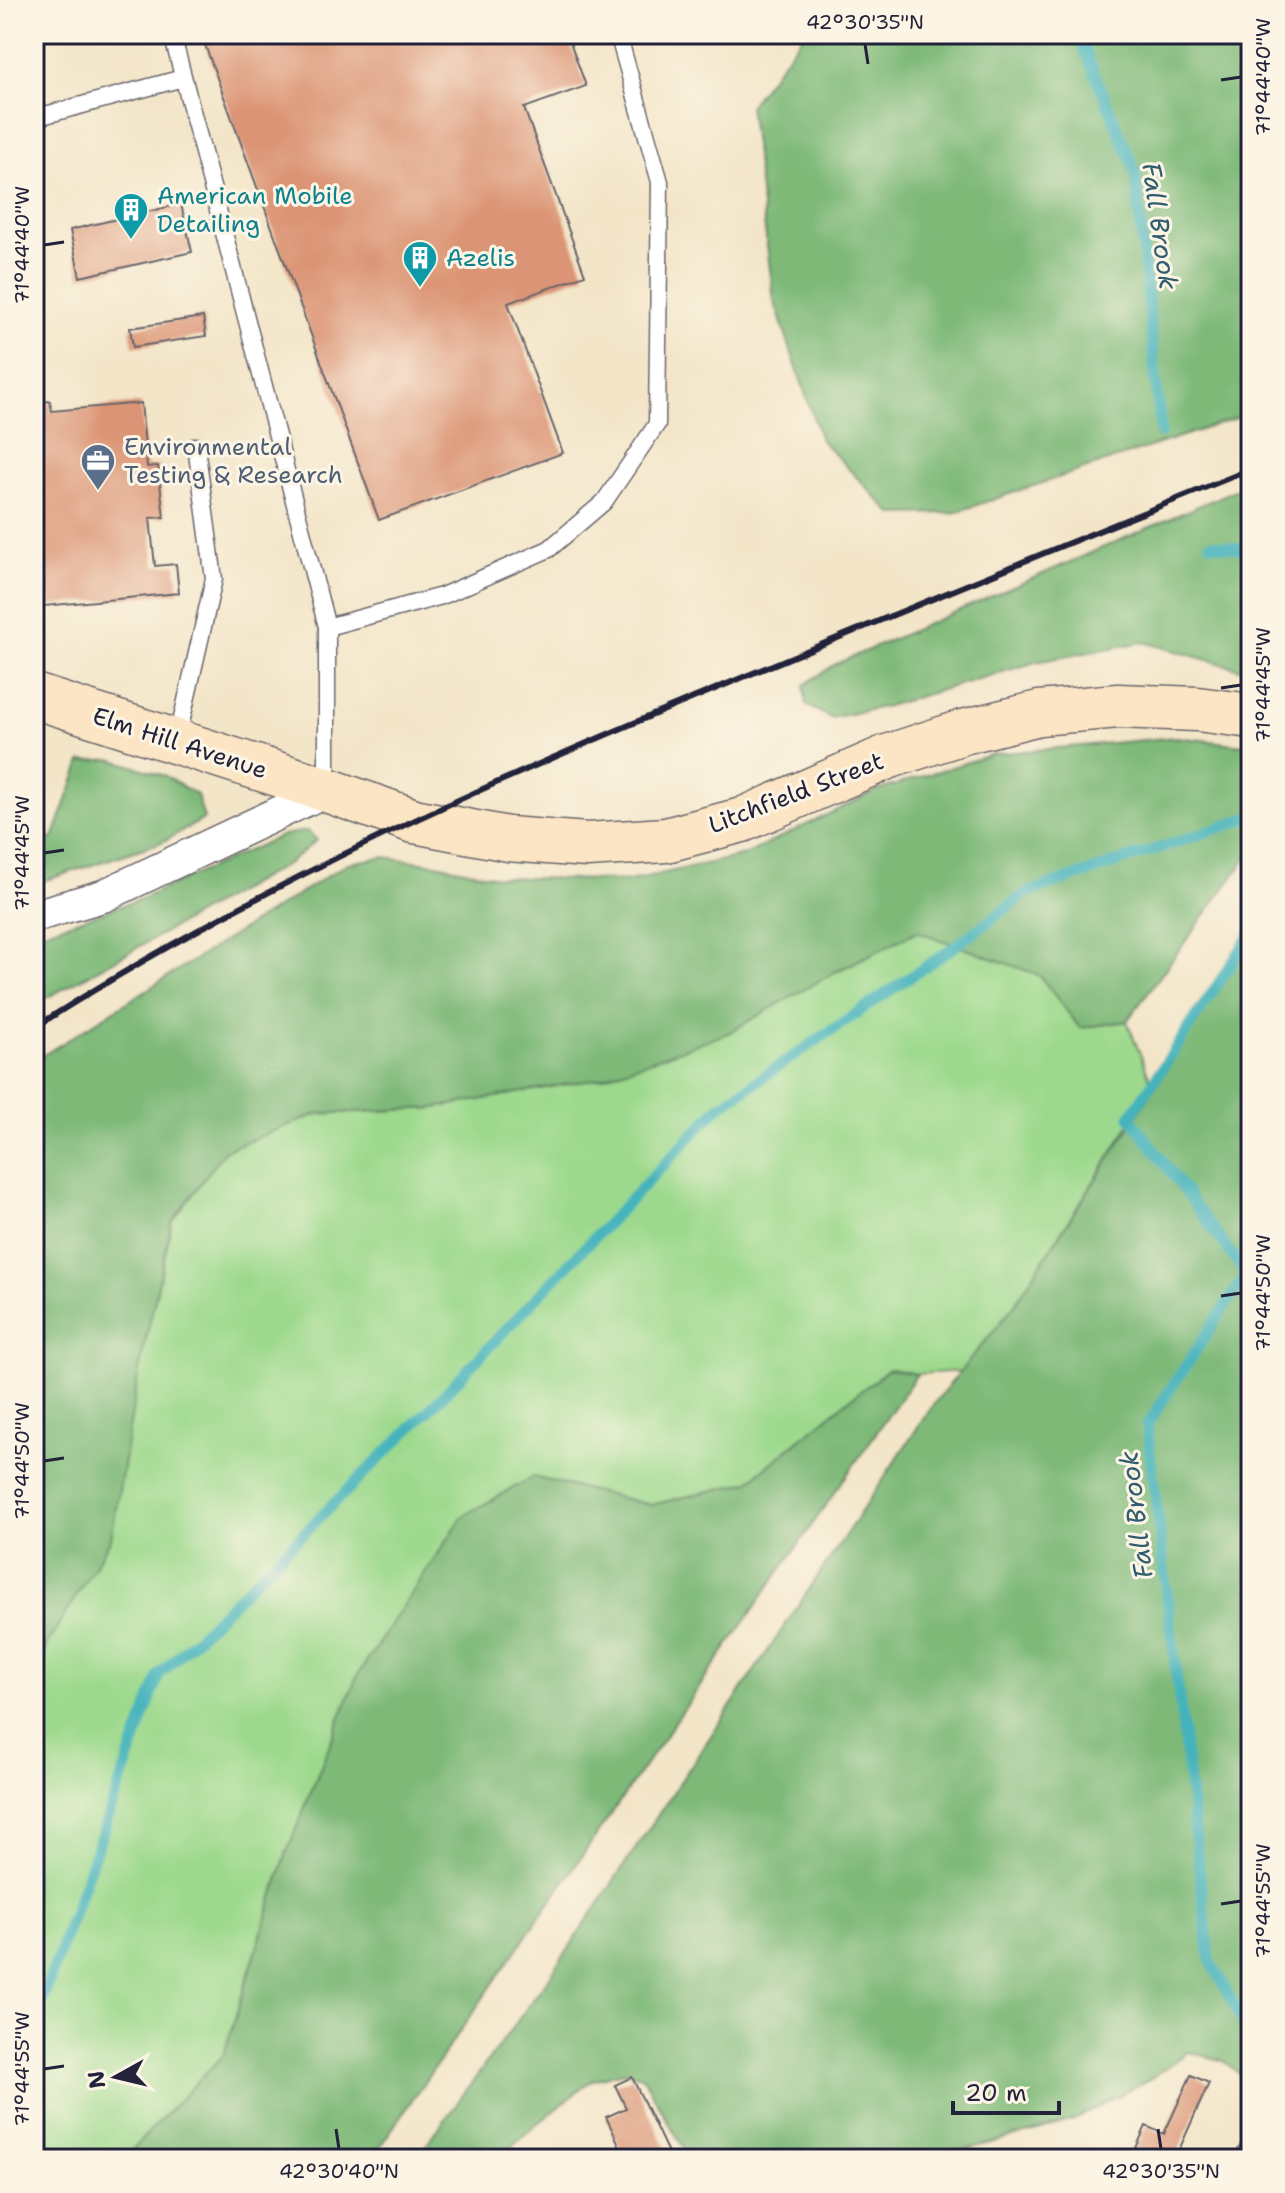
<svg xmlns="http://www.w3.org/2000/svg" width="1285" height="2193" font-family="'Shantell Sans',sans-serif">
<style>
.green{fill:#9dd98d;stroke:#607e64;stroke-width:2}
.forest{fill:#7eb978;stroke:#506e5a;stroke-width:2}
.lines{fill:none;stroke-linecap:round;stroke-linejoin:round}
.stream{stroke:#44b3bc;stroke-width:11}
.building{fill:#db9475}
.lane-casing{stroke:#6b666c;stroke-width:19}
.street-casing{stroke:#6b666c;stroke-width:35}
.secondary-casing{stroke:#6b666c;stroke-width:47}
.lane{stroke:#fff;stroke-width:16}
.street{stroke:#fff;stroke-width:32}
.secondary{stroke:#fce5c4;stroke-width:44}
.rail{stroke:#22223b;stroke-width:6}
.ticks{fill:none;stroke:#22223b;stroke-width:3}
.labels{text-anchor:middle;stroke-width:6;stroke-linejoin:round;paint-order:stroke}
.culture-label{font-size:24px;fill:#0d838f;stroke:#fcf5e5;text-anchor:start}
.service-label{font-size:24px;fill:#4e5e75;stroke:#fcf5e5;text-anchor:start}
.street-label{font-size:24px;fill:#22223b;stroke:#fcf5e5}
.water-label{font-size:26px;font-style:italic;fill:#305c6f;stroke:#fcf5e5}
.neatline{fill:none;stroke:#22223b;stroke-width:3}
.ticks-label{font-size:20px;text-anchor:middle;fill:#22223b}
</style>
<rect width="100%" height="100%" fill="#fcf5e5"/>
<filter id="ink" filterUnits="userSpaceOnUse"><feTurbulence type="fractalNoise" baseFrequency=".0125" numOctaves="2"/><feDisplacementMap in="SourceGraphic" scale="16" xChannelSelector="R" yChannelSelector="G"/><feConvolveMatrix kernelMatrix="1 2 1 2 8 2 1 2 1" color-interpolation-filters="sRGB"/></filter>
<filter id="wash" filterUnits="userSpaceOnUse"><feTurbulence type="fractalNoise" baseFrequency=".006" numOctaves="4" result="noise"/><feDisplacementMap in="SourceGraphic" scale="32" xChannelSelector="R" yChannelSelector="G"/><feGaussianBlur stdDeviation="1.8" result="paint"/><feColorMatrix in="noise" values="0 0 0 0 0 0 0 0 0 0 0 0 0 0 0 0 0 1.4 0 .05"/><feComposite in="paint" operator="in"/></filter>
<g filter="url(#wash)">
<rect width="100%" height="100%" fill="#f3e5c8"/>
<path class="green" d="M917,931L1039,975L1080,1028L1127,1021L1152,1084L1112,1153L1013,1307L962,1371L917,1374L889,1369L831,1414L749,1482L651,1505L533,1477L463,1516L357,1676L287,1852L224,2054L123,2159H34V1679L139,1370L172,1222L225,1150L317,1114L435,1108L835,972Z"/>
<g class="forest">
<path d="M804,34H1251V413L953,513L892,514L821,440L774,300L749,106Z"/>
<path d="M1251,483V672L1143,642L1036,662L887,706L831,718L806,705L804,685L836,664Z"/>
<path d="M1176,737L1251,746V852L1127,1021L1080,1028L1039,975L917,931L835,972L728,1033L601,1078L435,1108L317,1114L225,1150L172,1222L139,1370L111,1539L47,1644L34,1679V1061L348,863L384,857L436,864L497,877L629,881L745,855L876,791L993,754Z"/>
<path d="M111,759L165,776L197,795L204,819L162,842L34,884V848L53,838L81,762Z"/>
<path d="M307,831L317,840L289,863L34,1005V935L141,899L283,835Z"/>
<path d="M1251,939V2083L1222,2060L1188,2052L1153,2077L1074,2120L932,2159H690L643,2077L628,2071L592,2080L523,2136L500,2159H416L548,1979L932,1406L1013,1307Z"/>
<path d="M889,1369L917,1374L371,2159H123L224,2054L287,1852L357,1676L463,1516L533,1477L651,1505L748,1482L831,1414Z"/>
</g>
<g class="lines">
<g class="stream">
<path d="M1078,34L1135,170L1161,433"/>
<path d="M1211,544L1251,550"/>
<path d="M1251,934L1130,1117L1246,1274L1147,1425L1210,1960L1251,2037"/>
<path d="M34,2023L159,1675L427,1412L719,1107L947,952L1027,893L1251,817"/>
</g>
</g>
<g id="blocks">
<g class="building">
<path d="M201,34H567L586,86L524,108L585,275L508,303L563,453L379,520Z"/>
<path d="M181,204L192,252L80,277L70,230Z"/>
<path d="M203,317L206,336L133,347L130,328Z"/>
<path d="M50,401L52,411L141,403L147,467L158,466L164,517L150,518L155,566L176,564L179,593L34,607V403Z"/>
<path d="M1191,2075L1209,2083L1175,2159H1131L1146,2126L1164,2134Z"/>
<path d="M632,2077L671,2159H626L606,2117L626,2108L615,2085Z"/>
<path d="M1249,2127L1251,2128V2159H1234Z"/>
</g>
</g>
</g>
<g filter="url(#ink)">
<use href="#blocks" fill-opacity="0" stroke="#6b666c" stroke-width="2"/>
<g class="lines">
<defs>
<g id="lane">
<path d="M172,34L327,627V789"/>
<path d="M34,118L183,78"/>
<path d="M327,627L442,596L549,549L604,502L657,424L660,182L618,34"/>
<path d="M177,740L214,579L196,446"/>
</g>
<path id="street" d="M34,916L103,896L327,790"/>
<path id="secondary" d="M34,696L327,790L414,821L508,839L587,845L666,840L742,820L887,757L963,732L1039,713L1118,706L1197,709L1251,716"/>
</defs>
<use href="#lane" class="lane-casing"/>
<use href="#street" class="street-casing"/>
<use href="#secondary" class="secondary-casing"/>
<use href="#lane" class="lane"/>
<use href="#street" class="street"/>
<use href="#secondary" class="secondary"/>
<path class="rail" d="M34,1028C247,890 481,786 715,689C893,614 1072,542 1251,469"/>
</g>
</g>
<path class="ticks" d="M865,44L868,64M1221,80L1241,77M44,245L64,242M1221,688L1241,685M44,853L64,850M1221,1296L1241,1293M44,1461L64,1458M1221,1904L1241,1901M44,2069L64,2066M336,2129L339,2149M1158,2129L1161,2149"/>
<defs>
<symbol id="building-pin" viewBox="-11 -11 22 30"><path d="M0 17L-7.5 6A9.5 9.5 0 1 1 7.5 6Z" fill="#0f9aa8" stroke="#fcf5e5"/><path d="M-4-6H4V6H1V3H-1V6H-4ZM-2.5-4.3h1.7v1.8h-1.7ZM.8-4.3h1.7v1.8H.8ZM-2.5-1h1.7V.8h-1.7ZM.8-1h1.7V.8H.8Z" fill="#fff"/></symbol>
<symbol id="office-pin" viewBox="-11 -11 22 30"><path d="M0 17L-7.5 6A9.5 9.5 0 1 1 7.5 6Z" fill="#5c6f8a" stroke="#fcf5e5"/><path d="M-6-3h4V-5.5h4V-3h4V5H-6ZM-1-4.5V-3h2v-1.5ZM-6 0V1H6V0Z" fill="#fff"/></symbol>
</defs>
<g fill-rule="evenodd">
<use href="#building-pin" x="111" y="190" width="40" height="54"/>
<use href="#building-pin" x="400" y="238" width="40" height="54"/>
<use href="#office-pin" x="78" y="441" width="40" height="54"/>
</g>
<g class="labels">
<g class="culture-label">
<text x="157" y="204">American Mobile<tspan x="157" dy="28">Detailing</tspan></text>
<text x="446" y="266">Azelis</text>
</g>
<g class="service-label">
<text x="124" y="455">Environmental<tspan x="124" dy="28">Testing &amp; Research</tspan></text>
</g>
<g class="street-label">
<text transform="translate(180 743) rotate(18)" y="8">Elm Hill Avenue</text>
<text transform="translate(796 793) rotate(-21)" y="8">Litchfield Street</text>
</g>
<g class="water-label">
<text transform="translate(1160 226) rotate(82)" y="9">Fall Brook</text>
<text transform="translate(1136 1515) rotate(-97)" y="9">Fall Brook</text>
</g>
</g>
<rect width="1285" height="2193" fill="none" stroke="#fcf5e5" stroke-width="88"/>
<g transform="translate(116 2077) rotate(262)" stroke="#fcf5e5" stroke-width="6" paint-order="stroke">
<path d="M0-6L14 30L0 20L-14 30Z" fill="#22223b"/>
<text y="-12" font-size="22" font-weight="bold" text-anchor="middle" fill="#22223b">N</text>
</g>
<path d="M953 2101v12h106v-12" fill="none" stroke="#22223b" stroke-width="4"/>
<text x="965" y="2101" font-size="24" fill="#22223b" stroke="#fcf5e5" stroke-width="6" paint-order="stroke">20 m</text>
<rect x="44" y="44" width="1197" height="2105" class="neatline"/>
<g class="ticks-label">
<text x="865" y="29">42°30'35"N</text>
<text transform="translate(1263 77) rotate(-90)" y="7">71°44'40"W</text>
<text transform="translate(22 245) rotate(-90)" y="7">71°44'40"W</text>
<text transform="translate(1263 685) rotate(-90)" y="7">71°44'45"W</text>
<text transform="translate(22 853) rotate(-90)" y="7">71°44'45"W</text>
<text transform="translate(1263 1293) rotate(-90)" y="7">71°44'50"W</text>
<text transform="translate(22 1461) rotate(-90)" y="7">71°44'50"W</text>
<text transform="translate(1263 1901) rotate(-90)" y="7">71°44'55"W</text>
<text transform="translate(22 2069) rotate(-90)" y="7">71°44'55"W</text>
<text x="339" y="2178">42°30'40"N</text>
<text x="1161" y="2178">42°30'35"N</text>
</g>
</svg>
